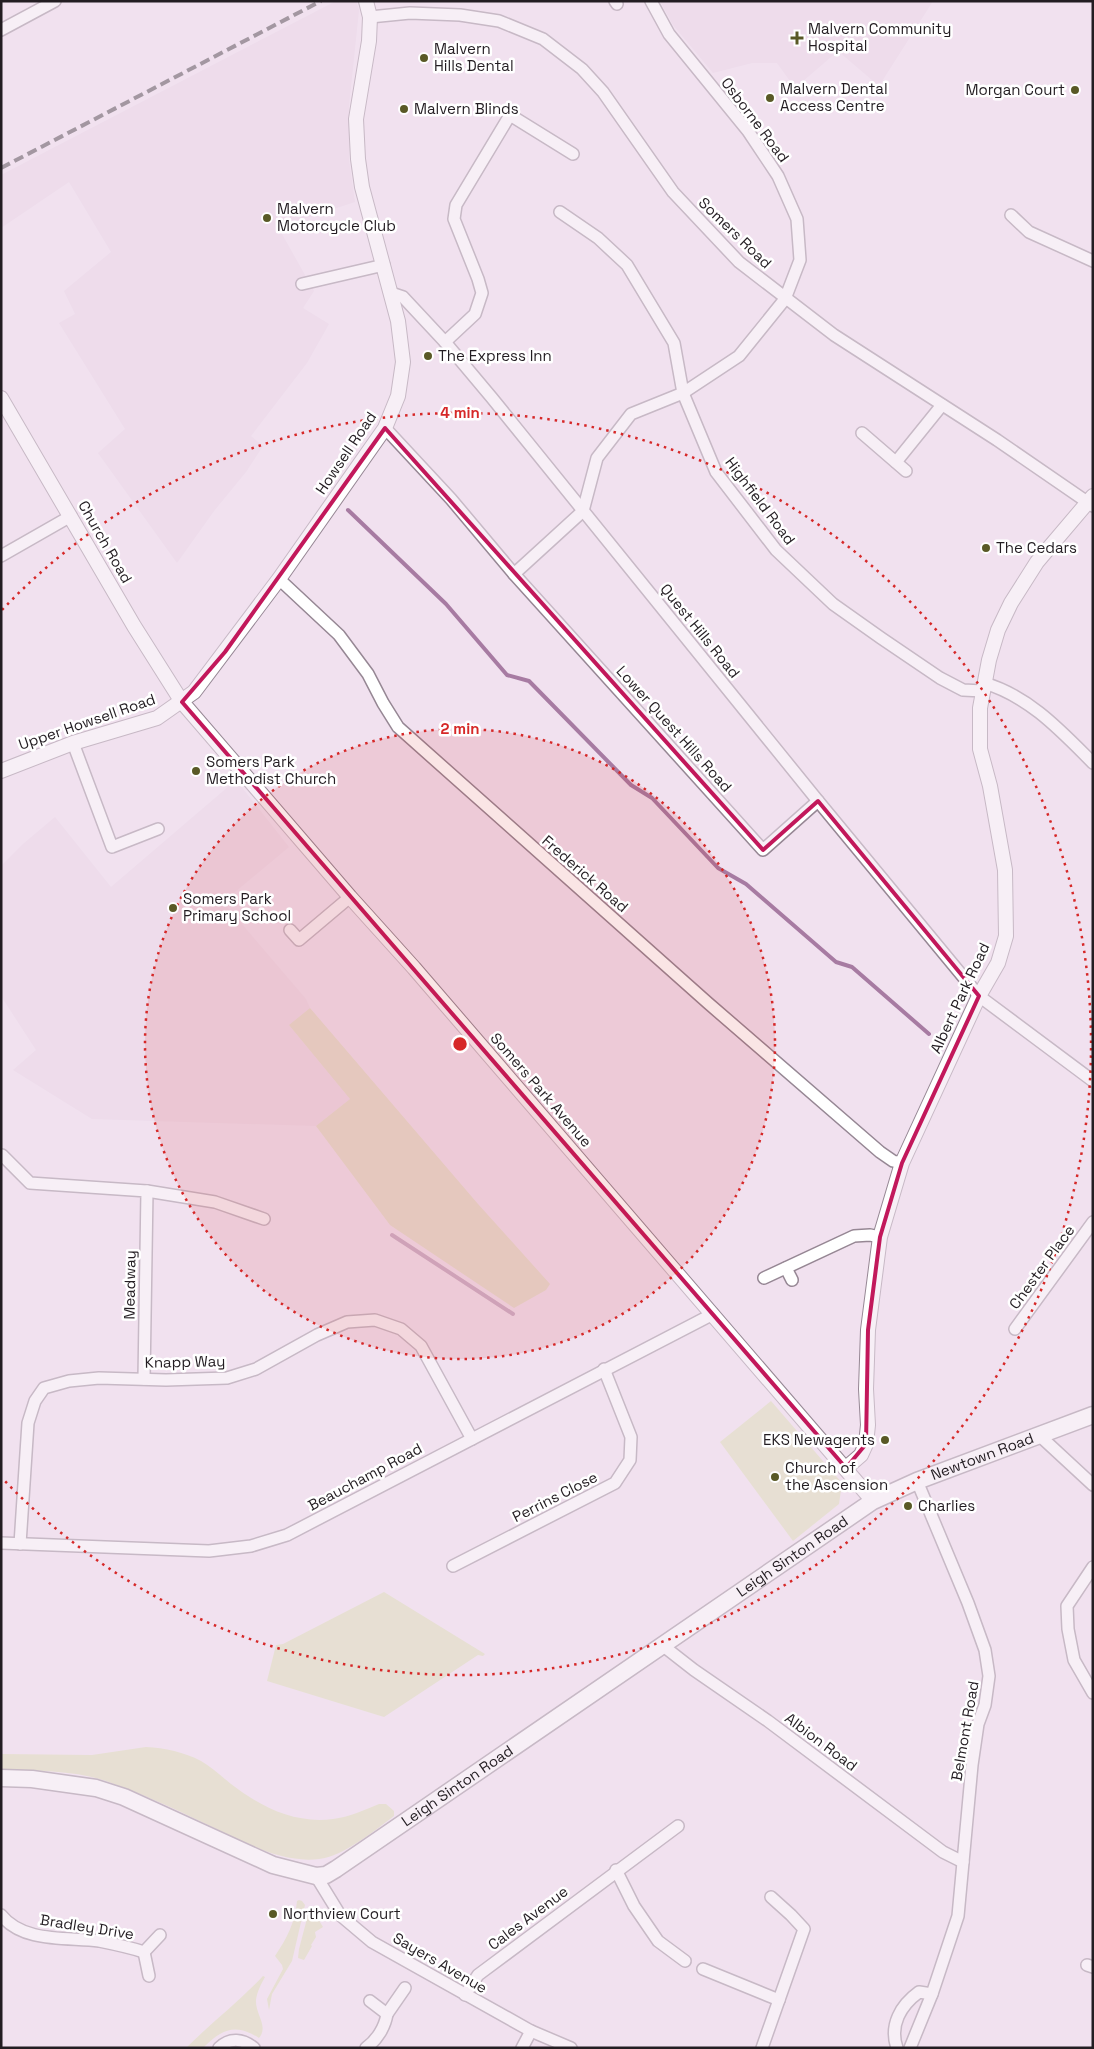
<svg xmlns="http://www.w3.org/2000/svg" width="1094" height="2049" font-family="'Space Grotesk',sans-serif">
<style>
.built{fill:#ead4e7}
.green{fill:#dbdcb1}
.lines{fill:none;stroke-linecap:round;stroke-linejoin:round}
.stream{stroke:#a77ba2;stroke-width:4}
.minor-casing{stroke:#968794;stroke-width:14}
.tertiary-casing{stroke:#968794;stroke-width:16}
.secondary-casing{stroke:#968794;stroke-width:19}
.minor{stroke:#fff;stroke-width:11}
.tertiary{stroke:#fff;stroke-width:14}
.secondary{stroke:#fff;stroke-width:16}
.rail{stroke:#453d44;stroke-width:4;stroke-dasharray:10 5;stroke-linecap:butt}
.marked{fill:none;stroke:#c2185b;stroke-width:4;stroke-linejoin:round}
.ring{fill:none;stroke:#d62828;stroke-width:2.5;stroke-dasharray:2.5 5}
.poi-dot{fill:#595926;stroke:#fff;stroke-width:2}
.labels{text-anchor:middle;stroke-width:5;stroke-linejoin:round;paint-order:stroke}
.poi-label{font-size:15px;fill:#231d22;stroke:#fff;text-anchor:start}
.street-label{font-size:15px;fill:#231d22;stroke:#fff}
.centre{fill:#d62828;stroke:#fff;stroke-width:2.5}
.ring-label{font-size:15px;text-anchor:middle;font-weight:bold;fill:#d62828;stroke:#fff;stroke-width:5;stroke-linejoin:round;paint-order:stroke}
</style>
<rect width="100%" height="100%" fill="#f1e1ef"/>
<g class="built">
<path d="M336,1H356L359,10L349,106V160L355,202L278,227L314,291L303,308L329,324L307,363L251,436L263,446L246,472L214,511L177,563L98,453L125,429L59,323L75,314L64,291L111,252L69,182L1,228V175Z"/>
<path d="M660,1H933L879,86L838,51L795,88L777,63H752L713,73L673,25Z"/>
<path d="M236,780L289,847L223,902L306,999L310,1008L289,1025L350,1099L316,1126L92,1119L13,1070L36,1050L1,996V866L23,844L55,817L111,887Z"/>
</g>
<g class="green">
<path d="M310,1008L478,1204L550,1284L546,1290L514,1308L390,1225L316,1126L350,1099L289,1025Z"/>
<path d="M771,1401L842,1483L839,1504L793,1541L720,1442Z"/>
<path d="M384,1592L485,1654L483,1656L478,1655L384,1717L267,1681L276,1645L283,1644Z"/>
<path d="M146,1747C165,1748 184,1752 201,1761C212,1767 222,1777 231,1784C261,1807 294,1824 333,1819C349,1817 365,1810 379,1804H386L394,1811V1816C374,1831 344,1856 319,1859C279,1864 239,1839 204,1823C173,1808 140,1793 106,1781C73,1770 36,1771 1,1769V1754L92,1755Z"/>
<path d="M299,1900L302,1901L305,1905L292,1961L272,1994L269,2010L267,1999L283,1969L282,1965L275,1956C287,1938 295,1923 297,1901Z"/>
<path d="M312,1909L323,1927L315,1932L316,1937L311,1945L312,1946L304,1960L298,1958L299,1949L309,1911Z"/>
<path d="M263,1976L265,1977C261,1984 257,1992 256,2000C255,2014 269,2026 259,2038C235,2023 222,2029 203,2048H186C211,2023 239,2002 263,1976Z"/>
</g>
<g class="lines">
<g class="stream">
<path d="M348,510L446,604L507,675L529,681L631,785L652,798L718,868L746,884L836,962L852,967L929,1034"/>
<path d="M392,1235L513,1314"/>
</g>
<defs>
<g id="minor">
<path d="M615,1L617,4"/>
<path d="M370,17L410,13L460,15L499,21L543,39L582,69L603,92L673,192L739,262L834,335L997,440L1093,506"/>
<path d="M1,30L55,1"/>
<path d="M560,212L598,238L627,265L674,343L683,393L716,472L776,550L833,604L881,638L940,678L963,690L983,691"/>
<path d="M1011,215L1029,232L1093,261"/>
<path d="M302,284L384,265"/>
<path d="M391,293L403,297L445,342L492,398L818,801L979,996L1093,1081"/>
<path d="M445,342L475,314L482,293L478,279L454,219L456,205L510,115L573,154"/>
<path d="M385,428L451,499L514,574L763,850L818,801"/>
<path d="M862,433L906,471"/>
<path d="M896,462L942,405"/>
<path d="M1,556L71,516"/>
<path d="M514,574L583,511L597,458L631,414L683,393L739,356L785,299L800,260L797,219L778,176L748,131L669,34L651,1"/>
<path d="M279,579L339,635L368,674L383,703L398,727L708,1003L880,1152L893,1161L902,1163"/>
<path d="M984,683C1029,696 1061,731 1093,763"/>
<path d="M73,743L112,847L158,829"/>
<path d="M290,930L299,940L350,897"/>
<path d="M2,1155L30,1183L147,1191L144,1379"/>
<path d="M147,1191L215,1202L264,1219"/>
<path d="M786,1268L792,1280"/>
<path d="M764,1278L854,1236L870,1235L880,1237"/>
<path d="M1015,1329L1093,1222"/>
<path d="M1040,1436L1093,1485"/>
<path d="M1,1543L209,1551L251,1546L287,1535L713,1314"/>
<path d="M20,1544L28,1423L35,1401L44,1388L69,1381L99,1378L166,1380L227,1378L256,1369L317,1335L347,1322L375,1320L401,1329L421,1346L472,1439"/>
<path d="M453,1566L615,1483L630,1460L631,1437L604,1369"/>
<path d="M1093,1567L1067,1606L1068,1629L1074,1660L1093,1693"/>
<path d="M662,1645L694,1670L768,1721L943,1852L963,1862"/>
<path d="M616,1870L634,1906L658,1941L685,1961"/>
<path d="M316,1876L340,1915L372,1942L531,2031L571,2048"/>
<path d="M1,1915C23,1943 67,1937 99,1941C114,1944 129,1947 144,1952L160,1935"/>
<path d="M144,1952L149,1976"/>
<path d="M1087,1965L1093,1967"/>
<path d="M703,1969L779,2000"/>
<path d="M465,1995L478,1975L678,1826"/>
<path d="M387,2014L405,1988"/>
<path d="M219,2048C230,2037 243,2039 254,2048"/>
<path d="M366,2048C377,2040 385,2027 387,2014L370,2001"/>
<path d="M522,2048L531,2031"/>
<path d="M762,2048L804,1929L791,1915L771,1897"/>
<path d="M897,2048C889,2025 901,2005 919,1992L932,1994"/>
<path d="M910,2048L932,1994L958,1916L972,1765L978,1724L985,1705L989,1676L985,1650L968,1603L917,1481"/>
</g>
<g id="tertiary">
<path d="M1,398L134,626L182,702L350,897L414,968L873,1501"/>
<path d="M1,771L73,743L157,718L194,692L279,579L385,428L398,396L403,362L398,321L362,187L358,159L356,119L369,41L370,17L366,1"/>
<path d="M846,1468L861,1455L866,1444L868,1425L866,1389L868,1330L880,1237L902,1163L979,996L998,963L1006,936L1005,870L990,786L980,749V708L989,660L998,630L1011,603L1037,562L1093,496"/>
</g>
<g id="secondary">
<path id="s1" d="M1,1778L32,1779L96,1788L124,1797L273,1865L316,1876L326,1875L336,1869L873,1501L917,1481L1093,1415"/>
</g>
</defs>
<use href="#minor" class="minor-casing"/>
<use href="#tertiary" class="tertiary-casing"/>
<use href="#secondary" class="secondary-casing"/>
<use href="#minor" class="minor"/>
<use href="#tertiary" class="tertiary"/>
<use href="#secondary" class="secondary"/>
<path class="rail" d="M1,168L321,1"/>
</g>
<path d="M0 0H1094V2049H0ZM385,428L763,850L818,801L979,996L902,1163L880,1237L868,1330L866,1444L846,1468L182,702L225,652Z" fill="#f1e1ef" fill-opacity=".55" fill-rule="evenodd"/>
<path class="marked" d="M385,428L763,850L818,801L979,996L902,1163L880,1237L868,1330L866,1444L846,1468L182,702L225,652Z"/>
<circle cx="460" cy="1044" r="315" fill="#d62828" fill-opacity=".12"/>
<g class="ring">
<circle cx="460" cy="1044" r="315"/>
<path d="M2 610A631 631 0 1 1 2 1478"/>
</g>
<g class="poi-dot">
<path d="M794.5 30.5h5v5h5v5h-5v5h-5v-5h-5v-5h5z"/>
<circle cx="424" cy="58" r="5"/>
<circle cx="1075" cy="90" r="5"/>
<circle cx="770" cy="98" r="5"/>
<circle cx="404" cy="109" r="5"/>
<circle cx="267" cy="218" r="5"/>
<circle cx="428" cy="356" r="5"/>
<circle cx="986" cy="548" r="5"/>
<circle cx="196" cy="771" r="5"/>
<circle cx="173" cy="908" r="5"/>
<circle cx="885" cy="1440" r="5"/>
<circle cx="775" cy="1477" r="5"/>
<circle cx="908" cy="1506" r="5"/>
<circle cx="273" cy="1914" r="5"/>
</g>
<g class="labels">
<g class="poi-label">
<text x="808" y="34">Malvern Community<tspan x="808" dy="17">Hospital</tspan></text>
<text x="434" y="54">Malvern<tspan x="434" dy="17">Hills Dental</tspan></text>
<text x="780" y="94">Malvern Dental<tspan x="780" dy="17">Access Centre</tspan></text>
<text x="1065" y="95" text-anchor="end">Morgan Court</text>
<text x="414" y="114">Malvern Blinds</text>
<text x="277" y="214">Malvern<tspan x="277" dy="17">Motorcycle Club</tspan></text>
<text x="438" y="361">The Express Inn</text>
<text x="996" y="553">The Cedars</text>
<text x="206" y="767">Somers Park<tspan x="206" dy="17">Methodist Church</tspan></text>
<text x="183" y="904">Somers Park<tspan x="183" dy="17">Primary School</tspan></text>
<text x="875" y="1445" text-anchor="end">EKS Newagents</text>
<text x="785" y="1473">Church of<tspan x="785" dy="17">the Ascension</tspan></text>
<text x="918" y="1511">Charlies</text>
<text x="283" y="1919">Northview Court</text>
</g>
<g class="street-label">
<text transform="translate(755 120) rotate(53)" y="5">Osborne Road</text>
<text transform="translate(735 233) rotate(44)" y="5">Somers Road</text>
<text transform="translate(346 453) rotate(-56)" y="5">Howsell Road</text>
<text transform="translate(760 501) rotate(53)" y="5">Highfield Road</text>
<text transform="translate(105 542) rotate(60)" y="5">Church Road</text>
<text transform="translate(700 631) rotate(51)" y="5">Quest Hills Road</text>
<text transform="translate(87 722) rotate(-19)" y="5">Upper Howsell Road</text>
<text transform="translate(674 729) rotate(48)" y="5">Lower Quest Hills Road</text>
<text transform="translate(585 874) rotate(41)" y="5">Frederick Road</text>
<text transform="translate(960 998) rotate(-65)" y="5">Albert Park Road</text>
<text transform="translate(541 1090) rotate(49)" y="5">Somers Park Avenue</text>
<text transform="translate(1042 1267) rotate(-54)" y="5">Chester Place</text>
<text transform="translate(130 1285) rotate(-89)" y="5">Meadway</text>
<text transform="translate(185 1362) rotate(-1)" y="5">Knapp Way</text>
<text dy="5" stroke="none"><textPath href="#s1" startOffset="1124">Newtown Road</textPath></text>
<text transform="translate(365 1477) rotate(-28)" y="5">Beauchamp Road</text>
<text transform="translate(555 1497) rotate(-27)" y="5">Perrins Close</text>
<text dy="5" stroke="none"><textPath href="#s1" startOffset="908">Leigh Sinton Road</textPath></text>
<text transform="translate(965 1731) rotate(-80)" y="5">Belmont Road</text>
<text transform="translate(821 1742) rotate(37)" y="5">Albion Road</text>
<text dy="5" stroke="none"><textPath href="#s1" startOffset="502">Leigh Sinton Road</textPath></text>
<text transform="translate(528 1918) rotate(-37)" y="5">Cales Avenue</text>
<text transform="translate(87 1927) rotate(9)" y="5">Bradley Drive</text>
<text transform="translate(440 1963) rotate(30)" y="5">Sayers Avenue</text>
</g>
</g>
<circle cx="460" cy="1044" r="8" class="centre"/>
<g class="ring-label">
<text x="460" y="418">4 min</text>
<text x="460" y="734">2 min</text>
</g>
<rect width="1094" height="2049" fill="none" stroke="#231d22" stroke-width="5"/>
</svg>
